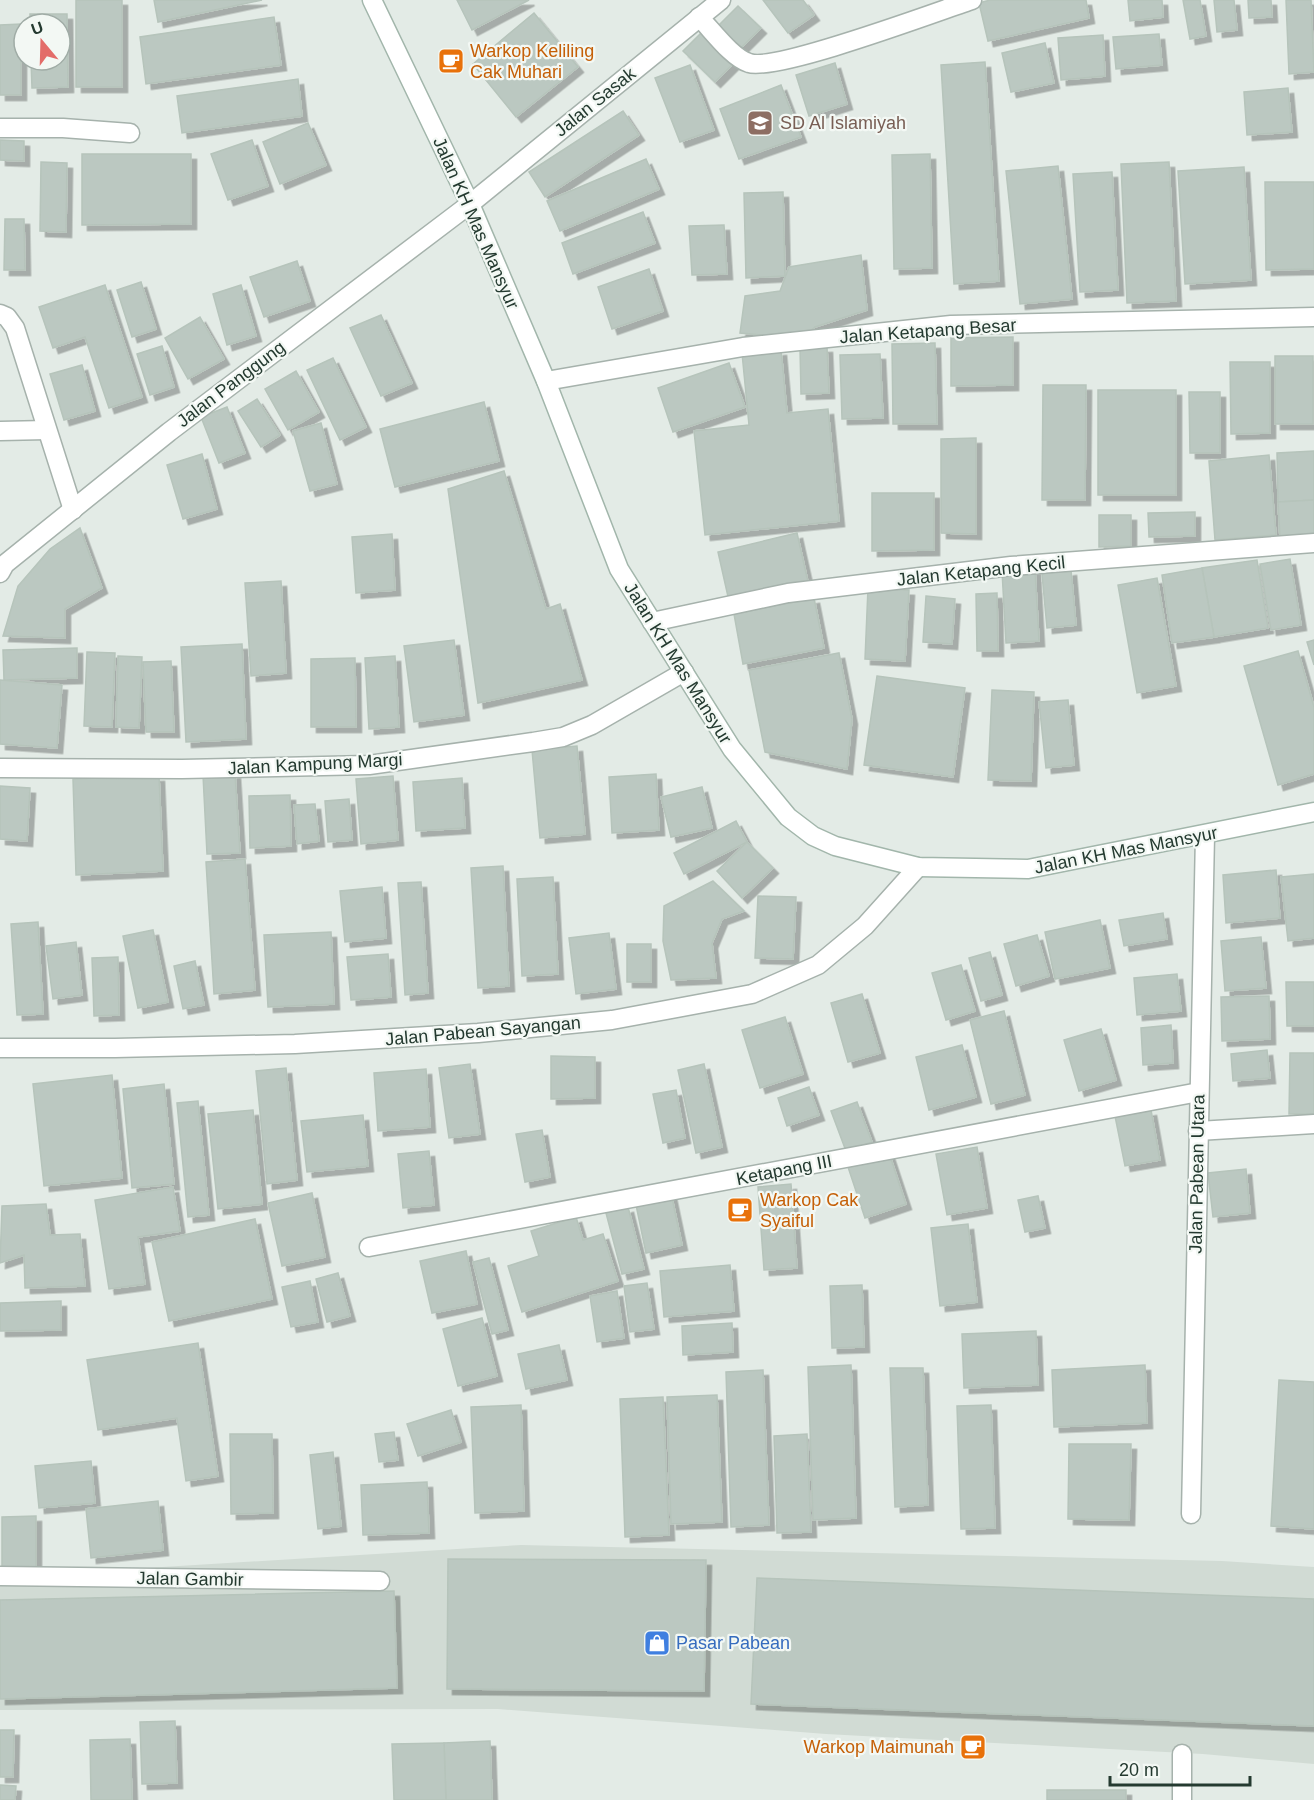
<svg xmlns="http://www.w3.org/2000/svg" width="1314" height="1800" font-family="Arial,sans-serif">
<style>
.built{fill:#d1dbd4}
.building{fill:#bbc8c1;stroke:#b6c4bb;stroke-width:1.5;filter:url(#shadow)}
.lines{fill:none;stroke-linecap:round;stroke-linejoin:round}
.street-casing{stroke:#a6b2ac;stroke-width:21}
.secondary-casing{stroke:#a2b6ab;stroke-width:21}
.street{stroke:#fff;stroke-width:18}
.secondary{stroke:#fff;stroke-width:18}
.labels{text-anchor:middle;stroke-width:4.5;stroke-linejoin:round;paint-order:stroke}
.food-label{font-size:18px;fill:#c56008;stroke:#f3f8f4;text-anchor:start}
.street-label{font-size:18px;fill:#243a30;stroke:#f3f8f4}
.education-label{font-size:18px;fill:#785e54;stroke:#f3f8f4;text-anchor:start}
.shop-label{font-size:18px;fill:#366cbe;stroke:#f3f8f4;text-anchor:start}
</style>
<defs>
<filter id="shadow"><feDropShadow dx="5.5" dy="5.5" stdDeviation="0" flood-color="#0004"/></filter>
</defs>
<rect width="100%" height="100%" fill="#e3ebe6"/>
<path class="built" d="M521,1545L1222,1561L1314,1567V1764L1203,1754L826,1734L498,1709L0,1710V1577Z"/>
<g class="building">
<rect x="76" y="0" width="46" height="87"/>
<path d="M154,0H262L158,22Z"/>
<path d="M457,0H529L472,30Z"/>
<path d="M763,0H803L814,15L788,33Z"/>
<path d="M990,0H1086L1089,18L988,41L979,3Z"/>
<path d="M1128,0H1162L1163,17L1130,21Z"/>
<path d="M1183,0H1200L1206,36L1190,39Z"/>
<path d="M1214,0H1234L1237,30L1217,32Z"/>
<path d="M1248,0H1271L1272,17L1249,18Z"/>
<path d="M1286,0H1311L1314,72L1289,74Z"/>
<path d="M738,6L761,28L738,51L715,29Z"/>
<path d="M534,13L578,67L516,117L473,64Z"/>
<path d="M30,14H67L68,87L32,88L31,60H60V24H30Z"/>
<path d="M274,17L281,65L146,84L140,37Z"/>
<path d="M21,24V95H0V25Z"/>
<path d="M702,32L734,63L715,82L683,51Z"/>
<path d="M1159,34L1162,65L1116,69L1113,37Z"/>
<path d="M1103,35L1105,76L1061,80L1058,38Z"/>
<path d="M1045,43L1054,83L1011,92L1002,53Z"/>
<path d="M985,62L999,281L954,284L941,65Z"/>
<path d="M835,63L847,104L809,116L796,75Z"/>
<path d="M690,65L714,130L680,142L655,78Z"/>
<path d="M298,79L302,116L182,133L177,96Z"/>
<path d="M781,85L801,137L739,159L720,109Z"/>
<path d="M1288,88L1292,132L1247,135L1244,92Z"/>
<path d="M623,111L639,135L545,197L529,172Z"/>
<path d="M308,123L326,165L280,184L263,142Z"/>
<path d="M0,140L24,141V161L0,160Z"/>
<path d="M252,140L268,186L228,200L211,154Z"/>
<path d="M82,154H191V224L82,225Z"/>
<path d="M930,154L932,268L894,269L892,155Z"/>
<path d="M646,159L659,189L560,231L547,201Z"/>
<path d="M41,162L67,163L66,232L40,231Z"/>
<path d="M1169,162L1176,301L1127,303L1121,164Z"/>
<path d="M1058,166L1072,299L1020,304L1006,171Z"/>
<path d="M1244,167L1251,280L1185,284L1178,171Z"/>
<path d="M1112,172L1118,290L1080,292L1073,174Z"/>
<path d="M1265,182H1314V269L1266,270Z"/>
<path d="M783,192L785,276L746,278L744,193Z"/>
<path d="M643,212L655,243L573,274L562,243Z"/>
<path d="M5,219H24L25,270H4Z"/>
<path d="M724,225L727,274L692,275L689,226Z"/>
<path d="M861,255L867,310L815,327L802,339L740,333L745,296L780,291L789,267Z"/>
<path d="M297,261L310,301L264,317L250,277Z"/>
<path d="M649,269L663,311L612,329L598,287Z"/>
<path d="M141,282L156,329L132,337L117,290Z"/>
<path d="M105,285L142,397L109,408L85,337L53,348L39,307Z"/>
<path d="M241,285L256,336L227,345L213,294Z"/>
<path d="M381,315L412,383L381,396L350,328Z"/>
<path d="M200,317L224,359L188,379L165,338Z"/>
<path d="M1013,337V385L951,386V338Z"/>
<path d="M935,343L937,424H893L892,344Z"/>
<path d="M162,346L174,387L150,395L137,354Z"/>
<path d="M827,347L829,393L801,394L800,348Z"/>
<path d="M781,350L787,413L828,409L839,521L705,535L694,431L749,425L742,353Z"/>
<path d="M880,354L883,418L842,419L840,355Z"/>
<rect x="1275" y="356" width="38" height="68"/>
<path d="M333,358L366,427L340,440L307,370Z"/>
<path d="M1230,362H1270V433L1231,434Z"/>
<path d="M729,363L745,407L673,432L658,388Z"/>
<path d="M82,365L95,411L64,420L50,374Z"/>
<path d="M296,371L319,412L288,430L265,389Z"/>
<path d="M1043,385H1086L1085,500H1042Z"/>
<rect x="1098" y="390" width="78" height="105"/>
<path d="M1189,392H1220V453H1190Z"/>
<path d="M257,399L280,435L261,447L238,411Z"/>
<path d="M484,402L499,461L395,487L380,429Z"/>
<path d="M227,407L245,453L219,463L201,417Z"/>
<path d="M321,423L337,484L310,491L293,431Z"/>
<path d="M976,438V534L941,533V439Z"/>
<path d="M1314,451V500L1278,502L1277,453Z"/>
<path d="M202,454L217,509L183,519L167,465Z"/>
<path d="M1269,455L1276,535L1215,540L1209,461Z"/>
<path d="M504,471L546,609L560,604L582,680L478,703L448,489Z"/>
<path d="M872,493H934V550L872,551Z"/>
<path d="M1314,500V537L1280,538L1278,502Z"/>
<path d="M1195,512V536L1149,537L1148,513Z"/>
<path d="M1099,515H1131V546L1099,547Z"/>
<path d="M80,528L102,588L65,609V638L3,636L18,586L50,549Z"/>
<path d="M797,533L808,582L729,601L718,552Z"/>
<path d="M392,534L395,590L356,593L352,537Z"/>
<path d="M1290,559L1301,625L1271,630L1260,564Z"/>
<path d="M1257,560L1268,628L1214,637L1202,568Z"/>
<path d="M1202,568L1214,637L1172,643L1162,575Z"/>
<path d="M1035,569L1039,641L1006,643L1002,571Z"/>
<path d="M1071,570L1076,625L1047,628L1042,574Z"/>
<path d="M1157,578L1176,686L1137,693L1118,585Z"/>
<path d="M281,581L286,673L251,676L245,583Z"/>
<path d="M868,588L909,590L905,661L865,659Z"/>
<path d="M997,593L998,651H977L976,594Z"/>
<path d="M926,596L955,599L952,644L923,642Z"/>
<path d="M814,598L824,648L743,664L734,614Z"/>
<path d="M454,640L464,715L414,722L404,646Z"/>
<path d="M1314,640V665L1307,642Z"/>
<path d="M242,644L246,739L186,742L181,647Z"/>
<path d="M77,648V678L4,680L3,650Z"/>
<path d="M1298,651L1314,707V774L1278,785L1244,666Z"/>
<path d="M87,652L115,653L112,727L84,726Z"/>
<path d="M839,653L852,719L847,769L765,752L749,670Z"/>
<path d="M118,656L142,657L139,728L116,727Z"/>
<path d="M395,656L399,727L369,729L365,658Z"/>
<path d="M355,658L356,727H311V659Z"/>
<path d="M171,661L174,732H146L143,662Z"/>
<path d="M877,676L965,688L953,777L864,765Z"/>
<path d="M0,680L62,685L57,748L0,744Z"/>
<path d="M992,690L1034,692L1031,781L988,780Z"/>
<path d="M1068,700L1074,765L1046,768L1039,702Z"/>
<path d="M577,746L585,834L540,838L532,750Z"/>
<path d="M235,773L240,853L207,854L203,775Z"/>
<path d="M656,774L659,830L612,833L609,777Z"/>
<path d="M159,776L163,871L76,875L73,779Z"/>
<path d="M393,776L398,840L361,844L356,779Z"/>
<path d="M462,778L465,828L416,831L413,782Z"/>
<path d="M0,786L30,788L27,841L0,839Z"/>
<path d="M702,787L712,828L671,837L661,797Z"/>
<path d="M290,795L291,846L250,848L249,796Z"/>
<path d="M349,799L352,840L328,842L325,801Z"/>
<path d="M315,804L319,841L297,844L294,805Z"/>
<path d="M736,821L747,842L684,874L674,853Z"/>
<path d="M747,842L773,868L742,898L717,871Z"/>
<path d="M245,859L255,990L214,994L206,862Z"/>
<path d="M503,866L509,986L478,988L471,868Z"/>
<path d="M1276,870L1280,918L1226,923L1223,875Z"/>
<path d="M1314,874V938L1288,941L1281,877Z"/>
<path d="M553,877L558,974L522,976L517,879Z"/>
<path d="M713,881L744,911L722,919L712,943L716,978L671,980L663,941L664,906Z"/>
<path d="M421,882L428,993L405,995L398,883Z"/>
<path d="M382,887L386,938L345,942L340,891Z"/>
<path d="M758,896L796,897L793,959L755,958Z"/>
<path d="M1163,913L1167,939L1124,946L1119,920Z"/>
<path d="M1100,920L1110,968L1055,979L1045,932Z"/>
<path d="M38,922L43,1014L17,1015L11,924Z"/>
<path d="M153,930L168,1002L138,1008L123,936Z"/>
<path d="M331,932L334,1004L268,1007L264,935Z"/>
<path d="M609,933L616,989L576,994L569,938Z"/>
<path d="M1037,935L1049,976L1016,986L1004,944Z"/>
<path d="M1261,937L1266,988L1225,991L1221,941Z"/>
<path d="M76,942L82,995L53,999L46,946Z"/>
<rect x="627" y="944" width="24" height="38"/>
<path d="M990,952L1002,995L981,1001L969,958Z"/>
<path d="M388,954L391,997L351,1000L347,957Z"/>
<path d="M118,957L119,1015L94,1016L92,958Z"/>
<path d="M195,961L204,1005L183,1009L174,966Z"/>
<path d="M961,965L975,1011L946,1020L932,973Z"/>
<path d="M1177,974L1181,1011L1137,1015L1134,978Z"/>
<path d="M1286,982H1314V1026H1287Z"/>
<path d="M862,994L880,1053L848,1062L831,1003Z"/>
<path d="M1269,996L1270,1039L1222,1041L1221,997Z"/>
<path d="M1004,1011L1025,1095L991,1104L970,1020Z"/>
<path d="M785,1017L803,1074L760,1088L742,1030Z"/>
<path d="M1171,1025L1173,1063L1143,1065L1141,1028Z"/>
<path d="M1101,1029L1116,1080L1079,1091L1064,1040Z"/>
<path d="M962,1045L976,1097L929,1110L916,1057Z"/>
<path d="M1267,1050L1270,1078L1233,1081L1231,1054Z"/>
<path d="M1290,1053H1314V1114H1289Z"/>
<path d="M551,1056L595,1057V1098L551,1099Z"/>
<path d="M470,1064L480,1134L449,1138L439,1068Z"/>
<path d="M704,1064L722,1147L696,1153L678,1070Z"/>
<path d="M286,1068L297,1180L267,1184L256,1071Z"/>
<path d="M426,1069L430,1127L378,1131L374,1073Z"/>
<path d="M112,1075L122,1178L44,1186L33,1084Z"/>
<path d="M164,1084L174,1184L132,1188L123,1089Z"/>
<path d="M809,1087L819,1115L787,1126L778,1098Z"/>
<path d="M676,1090L685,1138L663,1143L653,1094Z"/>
<path d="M198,1101L209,1215L188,1217L177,1103Z"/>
<path d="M857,1102L872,1142L846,1151L831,1111Z"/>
<path d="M253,1110L262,1204L218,1209L208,1114Z"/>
<path d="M1151,1110L1160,1160L1125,1166L1115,1116Z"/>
<path d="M363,1115L368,1166L307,1172L301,1121Z"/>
<path d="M542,1130L550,1177L525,1182L516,1134Z"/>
<path d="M977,1147L987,1208L947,1215L936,1154Z"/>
<path d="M429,1151L434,1205L403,1208L398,1154Z"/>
<path d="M889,1153L906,1204L865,1218L848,1167Z"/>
<path d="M1246,1169L1250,1213L1213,1217L1208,1173Z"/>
<path d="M791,1184L797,1268L764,1270L758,1187Z"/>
<path d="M173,1187L180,1231L138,1237L145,1284L109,1289L95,1200Z"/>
<path d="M312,1193L325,1257L282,1266L268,1203Z"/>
<path d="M671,1193L682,1245L646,1253L635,1200Z"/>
<path d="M1038,1196L1045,1228L1025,1232L1018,1200Z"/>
<path d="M46,1204L50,1235L80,1234L85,1286L25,1288L24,1255L0,1263L2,1206Z"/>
<path d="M628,1207L644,1269L622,1274L606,1213Z"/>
<path d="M576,1217L583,1240L603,1234L618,1281L522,1312L508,1266L539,1256L531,1231Z"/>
<path d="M255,1219L272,1299L169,1321L152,1242Z"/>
<path d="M968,1224L977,1302L940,1306L931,1228Z"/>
<path d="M466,1251L477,1304L432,1313L420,1261Z"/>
<path d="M489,1258L508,1330L492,1334L473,1262Z"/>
<path d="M730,1265L734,1311L664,1317L660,1271Z"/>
<path d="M338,1273L350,1316L327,1322L316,1279Z"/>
<path d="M310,1281L318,1322L291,1327L282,1287Z"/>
<path d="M647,1283L654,1329L630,1332L624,1286Z"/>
<path d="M862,1285L864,1347L832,1348L830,1286Z"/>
<path d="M617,1291L624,1338L597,1342L590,1296Z"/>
<path d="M61,1301V1330L0,1331V1303Z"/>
<path d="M482,1318L497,1376L458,1386L443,1329Z"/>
<path d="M732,1323L733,1352L683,1355L682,1326Z"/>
<path d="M1036,1331L1038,1385L964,1388L962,1334Z"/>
<path d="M198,1343L218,1476L186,1481L177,1418L98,1430L87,1360Z"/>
<path d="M559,1345L567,1380L526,1389L518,1354Z"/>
<path d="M851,1365L856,1518L813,1520L808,1367Z"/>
<path d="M1145,1365L1147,1423L1054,1427L1052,1370Z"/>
<path d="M890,1368H923L928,1505L895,1507Z"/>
<path d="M763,1370L769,1525L731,1527L726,1372Z"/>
<path d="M1279,1380L1314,1382V1529L1271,1526Z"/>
<path d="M717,1395L722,1522L671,1524L667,1397Z"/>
<path d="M663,1397L669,1535L625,1537L620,1399Z"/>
<path d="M521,1405L524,1511L475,1513L471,1407Z"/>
<path d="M991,1405L995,1528L961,1529L957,1406Z"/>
<path d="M451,1410L461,1442L418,1456L407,1424Z"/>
<path d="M394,1432L398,1460L379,1462L375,1434Z"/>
<path d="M230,1434H272L273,1513L231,1514Z"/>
<path d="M807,1434L811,1532L777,1533L774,1436Z"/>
<path d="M1069,1444H1131L1129,1520L1068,1519Z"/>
<path d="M333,1452L341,1526L318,1529L310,1455Z"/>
<path d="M91,1461L95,1503L39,1508L35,1466Z"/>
<path d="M427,1482L429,1533L363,1535L361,1485Z"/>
<path d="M158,1501L163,1550L91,1558L86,1509Z"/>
<path d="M36,1516V1567H2V1517Z"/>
<path d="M448,1559L706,1560L704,1691L447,1689Z"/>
<path d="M757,1578L1314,1599V1726L751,1704Z"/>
<path d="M394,1591L397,1688L0,1699V1600Z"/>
<path d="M175,1721L177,1783L142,1784L140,1722Z"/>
<path d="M0,1730H14L13,1777H0Z"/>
<path d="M130,1739L132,1800H91L90,1740Z"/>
<path d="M490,1741L492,1800H446L444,1743Z"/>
<path d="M444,1743L446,1800H394L392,1744Z"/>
<path d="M0,1785L16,1786L15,1800H0Z"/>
<rect x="1047" y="1790" width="79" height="10"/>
</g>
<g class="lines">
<defs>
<g id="street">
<path d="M699,17C712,30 732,58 749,63C776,72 936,12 972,0"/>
<path d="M0,128H63L130,133"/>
<path d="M0,314L7,317L15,328L73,510"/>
<path d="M546,381L743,347L951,325L1314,317"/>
<path d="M0,431L47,430"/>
<path d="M0,573L5,564L169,432L470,204L721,0"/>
<path d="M652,622L788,593L1011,566L1314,543"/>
<path d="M0,768L182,769L369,765L533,742L563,737L592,725L684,672"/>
<path d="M0,1048H115L295,1044L478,1033L612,1020L752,994L818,965L865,926L918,867"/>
<path d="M1198,1131L1314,1124"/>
<path d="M369,1247L1199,1092"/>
<path d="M1191,1514L1205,835"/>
<path d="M0,1576L380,1581"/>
<path d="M1182,1800V1754"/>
</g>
<path id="secondary" d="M372,0L470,204L546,381L619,569L732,749L788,817L813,836L835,846L918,867L1028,869L1314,812"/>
</defs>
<use href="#street" class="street-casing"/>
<use href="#secondary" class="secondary-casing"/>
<use href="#street" class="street"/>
<use href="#secondary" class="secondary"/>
</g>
<defs>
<symbol id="cafe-square" viewBox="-11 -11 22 22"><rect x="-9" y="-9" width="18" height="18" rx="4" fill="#e8710a" stroke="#f3f8f4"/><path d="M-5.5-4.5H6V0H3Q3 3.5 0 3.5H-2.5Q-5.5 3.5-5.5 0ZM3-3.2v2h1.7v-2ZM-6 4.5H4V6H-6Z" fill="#fff"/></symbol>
<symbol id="school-square" viewBox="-11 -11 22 22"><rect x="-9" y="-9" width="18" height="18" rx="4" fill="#8d6e63" stroke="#f3f8f4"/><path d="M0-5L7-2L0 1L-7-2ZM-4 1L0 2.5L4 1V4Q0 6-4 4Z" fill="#fff"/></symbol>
<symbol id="shop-square" viewBox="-11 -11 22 22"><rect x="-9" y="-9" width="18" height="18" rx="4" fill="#3f7fe0" stroke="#f3f8f4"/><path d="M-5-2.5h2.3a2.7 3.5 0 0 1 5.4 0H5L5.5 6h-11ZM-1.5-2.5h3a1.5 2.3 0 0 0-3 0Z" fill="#fff"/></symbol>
</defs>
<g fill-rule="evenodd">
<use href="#cafe-square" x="436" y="46" width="30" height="30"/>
<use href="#school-square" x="745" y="108" width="30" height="30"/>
<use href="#cafe-square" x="725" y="1195" width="30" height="30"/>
<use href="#shop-square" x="642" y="1628" width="30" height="30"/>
<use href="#cafe-square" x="958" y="1732" width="30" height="30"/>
</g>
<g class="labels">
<g class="food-label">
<text x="470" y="57">Warkop Keliling<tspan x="470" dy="21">Cak Muhari</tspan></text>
<text x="760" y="1206">Warkop Cak<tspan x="760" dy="21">Syaiful</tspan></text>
<text x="954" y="1753" text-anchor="end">Warkop Maimunah</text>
</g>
<g class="street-label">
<text transform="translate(595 102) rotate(-39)" y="6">Jalan Sasak</text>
<text transform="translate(476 223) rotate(66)" y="6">Jalan KH Mas Mansyur</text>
<text transform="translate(928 331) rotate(-4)" y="6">Jalan Ketapang Besar</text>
<text transform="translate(231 384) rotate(-37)" y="6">Jalan Panggung</text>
<text transform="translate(981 571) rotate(-6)" y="6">Jalan Ketapang Kecil</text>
<text transform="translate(678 663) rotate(58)" y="6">Jalan KH Mas Mansyur</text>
<text transform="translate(315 764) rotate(-3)" y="6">Jalan Kampung Margi</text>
<text transform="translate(1126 850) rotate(-11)" y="6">Jalan KH Mas Mansyur</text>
<text transform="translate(483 1031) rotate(-5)" y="6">Jalan Pabean Sayangan</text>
<text transform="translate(784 1170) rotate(-11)" y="6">Ketapang III</text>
<text transform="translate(1197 1174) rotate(-89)" y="6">Jalan Pabean Utara</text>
<text transform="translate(190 1579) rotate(1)" y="6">Jalan Gambir</text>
</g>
<g class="education-label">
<text x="780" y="129">SD Al Islamiyah</text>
</g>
<g class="shop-label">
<text x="676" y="1649">Pasar Pabean</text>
</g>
</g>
<g transform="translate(42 42) rotate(341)"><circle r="28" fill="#f3f8f4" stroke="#a0aca6" stroke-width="1.5"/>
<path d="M0-4.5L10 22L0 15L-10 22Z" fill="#e36c69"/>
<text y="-9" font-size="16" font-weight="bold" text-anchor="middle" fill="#243a30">U</text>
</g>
<path d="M1110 1776v9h140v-9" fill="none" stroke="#243a30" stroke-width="3"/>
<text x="1119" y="1776" font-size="18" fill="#243a30" stroke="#f3f8f4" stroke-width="4.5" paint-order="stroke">20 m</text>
</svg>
